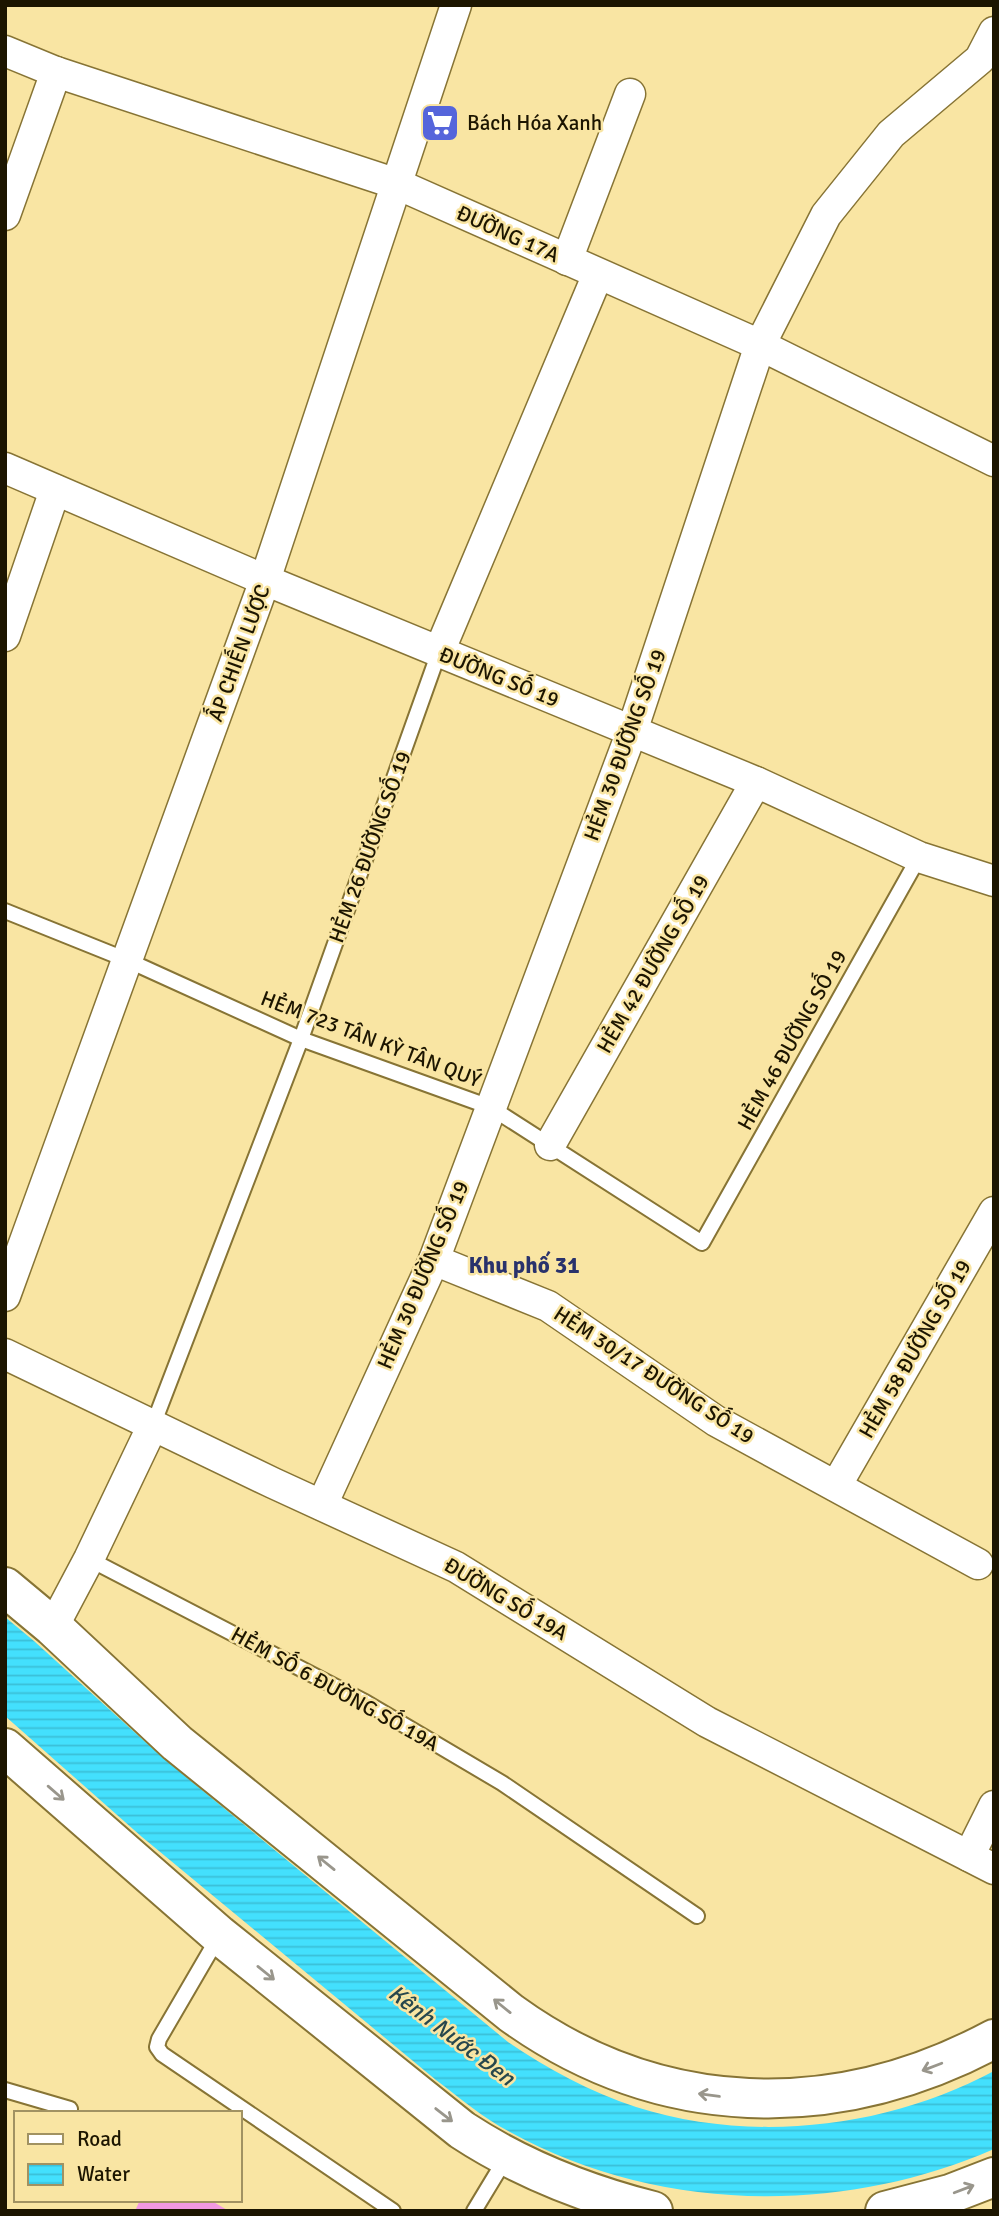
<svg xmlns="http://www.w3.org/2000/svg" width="999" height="2216" font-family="Signika,sans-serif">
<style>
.pitch{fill:#f298e2}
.water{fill:url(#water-rules)}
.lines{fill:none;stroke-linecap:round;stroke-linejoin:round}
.lane-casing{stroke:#877435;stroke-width:18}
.street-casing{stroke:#877435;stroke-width:33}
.secondary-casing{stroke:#877435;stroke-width:42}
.lane{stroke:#fff;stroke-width:14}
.street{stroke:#fff;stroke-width:30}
.secondary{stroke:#fff;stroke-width:38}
.oneway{stroke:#99968c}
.labels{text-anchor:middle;stroke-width:5;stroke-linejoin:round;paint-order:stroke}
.poi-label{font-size:21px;fill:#1c1500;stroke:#f9e5a3;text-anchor:start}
.street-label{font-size:21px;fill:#1c1500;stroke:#f9e5a3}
.neighbourhood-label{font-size:23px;font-weight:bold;fill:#29326c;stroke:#f9e5a3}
.water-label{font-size:23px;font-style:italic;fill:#27474d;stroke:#f9e5a3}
</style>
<defs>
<pattern id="water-rules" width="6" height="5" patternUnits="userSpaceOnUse" patternTransform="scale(1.75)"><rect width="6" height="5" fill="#43e0fd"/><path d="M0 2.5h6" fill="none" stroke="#3abfd7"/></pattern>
</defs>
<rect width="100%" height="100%" fill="#f9e5a3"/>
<path class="pitch" d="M140,2200H210L229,2211H135Z"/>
<path class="water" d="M5,1617L34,1641L163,1758L508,2042C548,2069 590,2092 636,2107C752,2144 888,2128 994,2071V2149C841,2216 657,2213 510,2132C483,2118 460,2098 436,2080L142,1837L5,1716Z"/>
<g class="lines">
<defs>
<g id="lane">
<path d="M5,911L127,960L301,1039L490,1107L702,1243L919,857"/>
<path d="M153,1425L301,1039L439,652"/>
<path d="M89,1559L365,1702L502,1783L697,1916"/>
<path d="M219,1936L159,2039L157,2047L162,2054L393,2211"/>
<path d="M5,2090L70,2109"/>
<path d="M474,2211L506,2158"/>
</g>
<g id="street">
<path d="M5,51L56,72L397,184L760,345L994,461"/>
<path d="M5,215L56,72"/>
<path d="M567,260L630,94"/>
<path d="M5,468L265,580L756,782L919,857L994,881"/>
<path d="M5,636L55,490"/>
<path d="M439,652L598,274"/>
<path d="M550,1145L756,782"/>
<path d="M434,1260L548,1306L716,1421L978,1564"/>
<path d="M5,1296L265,580L456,5"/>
<path d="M5,1354L273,1483L456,1567L707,1722L994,1869"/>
<path d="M836,1486L994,1212"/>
<path d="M322,1505L434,1260L632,731L760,345L826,215L891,134L980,59L994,32"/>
<path d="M53,1627L89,1559L153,1425"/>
<path d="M969,1856L994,1806"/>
</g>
<g id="secondary">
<path d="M5,1587L53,1627L177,1743L511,2013C659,2120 835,2124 994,2039"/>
<path d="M5,1748L219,1935L462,2130C520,2168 586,2194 653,2211"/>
<path d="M885,2211L950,2194L994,2177"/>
</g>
</defs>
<use href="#lane" class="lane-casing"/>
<use href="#street" class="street-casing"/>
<use href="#secondary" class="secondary-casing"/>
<use href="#lane" class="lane"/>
<use href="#street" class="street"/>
<use href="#secondary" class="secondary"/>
</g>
<defs><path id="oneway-shaft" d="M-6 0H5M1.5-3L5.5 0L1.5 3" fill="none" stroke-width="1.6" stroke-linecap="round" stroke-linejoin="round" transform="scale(1.75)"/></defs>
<g class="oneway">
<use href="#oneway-shaft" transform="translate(56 1793) rotate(41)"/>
<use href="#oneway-shaft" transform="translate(326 1863) rotate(-141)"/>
<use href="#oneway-shaft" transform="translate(266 1973) rotate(39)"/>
<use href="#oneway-shaft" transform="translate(502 2006) rotate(-141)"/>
<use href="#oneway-shaft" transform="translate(932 2067) rotate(159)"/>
<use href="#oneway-shaft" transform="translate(709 2095) rotate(-172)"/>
<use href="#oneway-shaft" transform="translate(444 2115) rotate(38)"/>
<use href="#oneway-shaft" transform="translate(964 2189) rotate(-21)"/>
</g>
<defs>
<symbol id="supermarket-square" viewBox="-11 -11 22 22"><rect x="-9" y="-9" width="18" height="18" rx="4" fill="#5565db" stroke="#f9e5a3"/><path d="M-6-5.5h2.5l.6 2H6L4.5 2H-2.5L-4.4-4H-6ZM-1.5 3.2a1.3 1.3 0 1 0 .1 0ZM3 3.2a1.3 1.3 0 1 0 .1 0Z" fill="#fff"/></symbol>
</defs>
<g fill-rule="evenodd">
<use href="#supermarket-square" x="418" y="101" width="44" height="44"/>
</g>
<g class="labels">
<g class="poi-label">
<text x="467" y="130">Bách Hóa Xanh</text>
</g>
<g class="street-label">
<text transform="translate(508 234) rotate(24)" y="7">ĐƯỜNG 17A</text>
<text transform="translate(239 653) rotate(-70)" y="7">ẤP CHIẾN LƯỢC</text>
<text transform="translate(499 677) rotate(22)" y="7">ĐƯỜNG SỐ 19</text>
<text transform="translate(625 745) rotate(-70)" y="7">HẺM 30 ĐƯỜNG SỐ 19</text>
<text transform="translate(370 847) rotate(-70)" y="7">HẺM 26 ĐƯỜNG SỐ 19</text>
<text transform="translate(653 964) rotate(-60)" y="7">HẺM 42 ĐƯỜNG SỐ 19</text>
<text transform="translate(371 1039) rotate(21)" y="7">HẺM 723 TÂN KỲ TÂN QUÝ</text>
<text transform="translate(792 1040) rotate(-61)" y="7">HẺM 46 ĐƯỜNG SỐ 19</text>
<text transform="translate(423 1275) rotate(-67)" y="7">HẺM 30 ĐƯỜNG SỐ 19</text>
<text transform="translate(915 1349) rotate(-60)" y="7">HẺM 58 ĐƯỜNG SỐ 19</text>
<text transform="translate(654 1375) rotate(33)" y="7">HẺM 30/17 ĐƯỜNG SỐ 19</text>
<text transform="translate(506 1599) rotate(31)" y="7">ĐƯỜNG SỐ 19A</text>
<text transform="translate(335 1689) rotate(29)" y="7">HẺM SỐ 6 ĐƯỜNG SỐ 19A</text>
</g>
<g class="neighbourhood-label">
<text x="524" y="1273">Khu phố 31</text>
</g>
<g class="water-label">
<text transform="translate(452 2035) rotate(37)" y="8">Kênh Nước Đen</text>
</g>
</g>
<rect width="999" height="2216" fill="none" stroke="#1c1500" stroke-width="14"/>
<rect x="14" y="2111" width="228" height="91" fill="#f9e5a3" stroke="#a19262" stroke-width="2"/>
<rect x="28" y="2134" width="35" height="10" fill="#ffffff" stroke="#a19262" stroke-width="2"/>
<text x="77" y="2146" font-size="21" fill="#1c1500">Road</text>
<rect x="28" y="2164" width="35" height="21" fill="url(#water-rules)" stroke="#a19262" stroke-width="2"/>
<text x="77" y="2181" font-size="21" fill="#1c1500">Water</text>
</svg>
